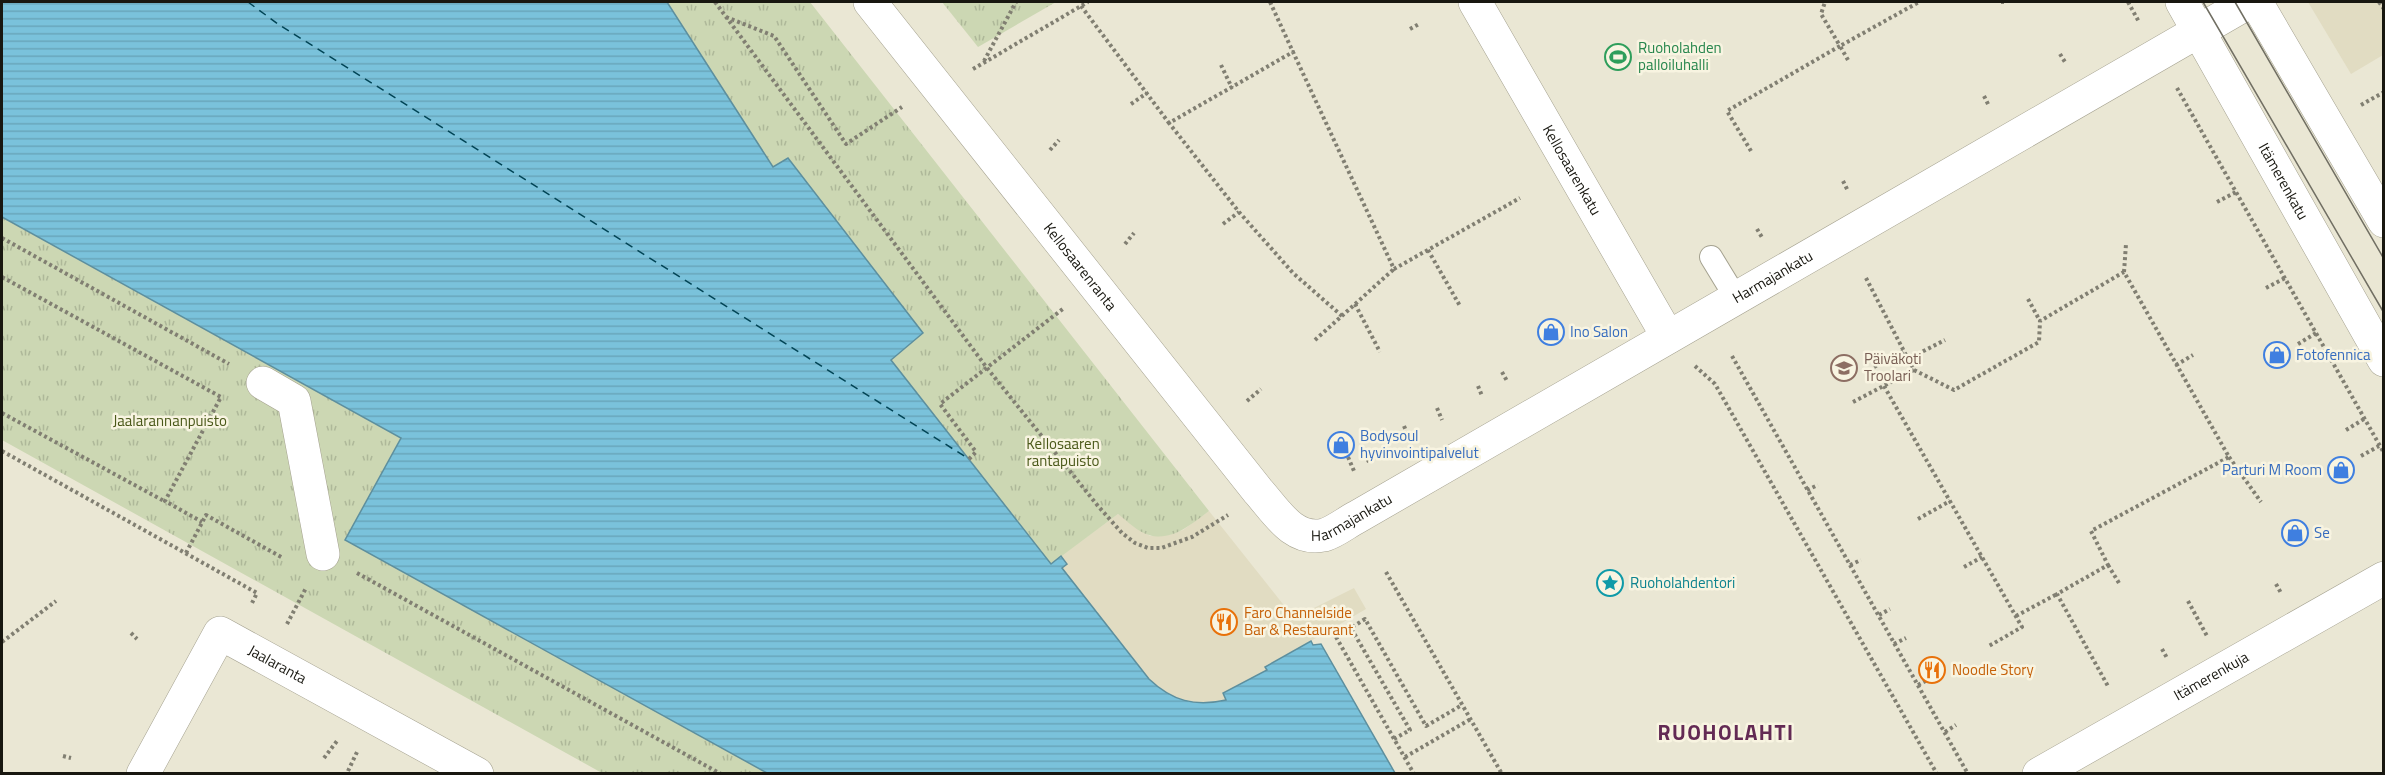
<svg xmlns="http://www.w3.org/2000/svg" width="2385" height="775" font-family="'Titillium Web',sans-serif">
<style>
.built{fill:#e1dcc2}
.grass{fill:url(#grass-tufts)}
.water{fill:url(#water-rules);stroke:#5d8f9e;stroke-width:1.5}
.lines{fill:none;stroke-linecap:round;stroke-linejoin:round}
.ferry{stroke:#014455;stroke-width:1.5;stroke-dasharray:8 6;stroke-linecap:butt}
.service-casing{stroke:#a5a290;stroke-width:24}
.pedestrian-casing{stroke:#a5a290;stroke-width:34}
.minor-casing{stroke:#a5a290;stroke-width:34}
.tertiary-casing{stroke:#a5a290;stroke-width:34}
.path{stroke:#817f72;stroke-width:4;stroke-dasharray:3 3;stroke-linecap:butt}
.service{stroke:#fff;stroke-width:22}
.pedestrian{stroke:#fff;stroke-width:33}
.minor{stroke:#fff;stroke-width:33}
.tertiary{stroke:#fff;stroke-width:33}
.tram{stroke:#716f63;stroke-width:1.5}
.labels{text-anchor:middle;stroke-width:5;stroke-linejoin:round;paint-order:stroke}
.leisure-label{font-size:15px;fill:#27864d;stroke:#f8f4e1;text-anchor:start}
.street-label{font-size:15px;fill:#181710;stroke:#f8f4e1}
.shop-label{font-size:15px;fill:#366cbe;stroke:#f8f4e1;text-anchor:start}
.education-label{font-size:15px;fill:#785e54;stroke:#f8f4e1;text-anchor:start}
.park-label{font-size:15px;fill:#4a5819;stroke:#f8f4e1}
.culture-label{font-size:15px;fill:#0d838f;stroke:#f8f4e1;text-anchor:start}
.food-label{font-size:15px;fill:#c56008;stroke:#f8f4e1;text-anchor:start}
.district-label{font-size:21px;font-weight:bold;letter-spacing:1.5px;fill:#632a54;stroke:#f8f4e1}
</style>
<defs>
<pattern id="grass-tufts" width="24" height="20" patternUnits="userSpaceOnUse" patternTransform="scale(1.5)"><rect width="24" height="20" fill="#ccd7b3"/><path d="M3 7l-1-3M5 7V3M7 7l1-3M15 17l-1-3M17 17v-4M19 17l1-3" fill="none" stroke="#aeb899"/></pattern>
<pattern id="water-rules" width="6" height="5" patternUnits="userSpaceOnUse" patternTransform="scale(1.5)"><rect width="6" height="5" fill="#7ac2db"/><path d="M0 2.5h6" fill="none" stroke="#69a6bb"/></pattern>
</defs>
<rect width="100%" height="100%" fill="#eae7d4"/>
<g class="built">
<path d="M2308,2H2383V55L2351,74Z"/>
<path d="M1209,511L1294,618L1354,588L1366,609L1266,667L1267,670L1224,693L1226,700L1197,703L1182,701L1168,694L1149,679L1062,568L1067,564L1061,556L1118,514L1150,536L1169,535L1183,530Z"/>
</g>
<g class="grass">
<path d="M667,2H810L1209,511C1193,523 1172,542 1149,535C1138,532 1127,521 1118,514L1051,564L890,359L788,158L773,167Z"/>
<path d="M942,2H1056L978,47Z"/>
<path d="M2,217L401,438L346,540L767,773H602L2,440Z"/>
</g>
<path class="water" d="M2,2H667L773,167L788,158L923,333L891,360L1051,564L1061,556L1067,564L1062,568L1149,679C1172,701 1195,707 1226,700L1223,693L1267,670L1265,667L1311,641L1313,645L1321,644L1395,773H767L345,540L401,438L2,217Z"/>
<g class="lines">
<path class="ferry" d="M248,2L278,24L969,459"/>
<defs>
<path id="service" d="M1711,257L1736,298"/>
<g id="pedestrian">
<path d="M263,383L294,401L323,554"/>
<path id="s1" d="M2039,774L2384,578"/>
</g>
<g id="minor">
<path id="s2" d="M870,2L1258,491C1276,511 1293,542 1324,535C1335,532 1347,522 1357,517L2249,2"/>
<path id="s3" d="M1475,2L1668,337"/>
<path id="s4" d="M143,774L220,633L477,774"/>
</g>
<g id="tertiary">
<path id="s5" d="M2182,2L2384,360"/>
<path d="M2256,2L2384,221"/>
</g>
</defs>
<use href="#service" class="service-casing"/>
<use href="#pedestrian" class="pedestrian-casing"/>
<use href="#minor" class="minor-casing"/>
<use href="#tertiary" class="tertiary-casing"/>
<g class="path">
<path d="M715,2L987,368L1098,506L1122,533L1135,543L1148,548H1161L1192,537L1228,515"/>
<path d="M1270,2L1293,52"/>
<path d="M2001,2H2005"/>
<path d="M2128,2L2139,22"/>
<path d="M2379,2L2384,9"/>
<path d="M1081,6L1169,123"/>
<path d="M726,17L774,36L846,144L902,107"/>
<path d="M1410,29L1419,24"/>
<path d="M2060,54L2065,62"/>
<path d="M1848,60L1840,46L1919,2"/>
<path d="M984,61L1016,2"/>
<path d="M1221,65L1232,88"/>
<path d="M973,69L1088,2"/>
<path d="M2177,88L2384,453"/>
<path d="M1984,96L1989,106"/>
<path d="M1131,104L1147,93"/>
<path d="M2361,105L2384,92"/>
<path d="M1050,150L1059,140"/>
<path d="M1751,151L1727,111L1840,46L1821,14L1825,2"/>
<path d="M1843,181L1848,191"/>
<path d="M2217,202L2236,192"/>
<path d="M1223,224L1239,212"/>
<path d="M1757,229L1763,239"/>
<path d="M2,238L229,364"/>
<path d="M1125,244L1134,233"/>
<path d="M1428,250L1460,306"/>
<path d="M2124,272L2126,244"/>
<path d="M2,277L221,397L165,501L202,522"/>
<path d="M1866,278L1908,359L1945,340"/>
<path d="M2266,288L2285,278"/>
<path d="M2028,299L2040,321"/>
<path d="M1355,304L1380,352"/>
<path d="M1342,316L1293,273L1239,212L1169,123L1293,52L1394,269L1520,198"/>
<path d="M1315,340L1394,269"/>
<path d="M2298,344L2316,333"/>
<path d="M1732,356L1968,774"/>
<path d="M2176,365L2193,355"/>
<path d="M1695,366L1715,384L1937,774"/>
<path d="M1874,367L1904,351"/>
<path d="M1914,370L1954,390L2039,342L2040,321L2124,272L2229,457L2091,531L2108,565L2057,594L2109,688"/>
<path d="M1502,372L1507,381"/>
<path d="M1478,386L1482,396"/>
<path d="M1884,386L2022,627L1989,646"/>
<path d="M1247,401L1261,389"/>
<path d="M1853,402L1914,370L1908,359"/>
<path d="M1437,408L1442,420"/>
<path d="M2,413L164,501"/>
<path d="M1404,426L1409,438"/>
<path d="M2346,430L2364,419"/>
<path d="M1362,449L1369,462"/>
<path d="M2,451L257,593L251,605"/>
<path d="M2361,456L2379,446"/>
<path d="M1348,457L1354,471"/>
<path d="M2229,457L2261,502"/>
<path d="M969,459L976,452L940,404L1064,308"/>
<path d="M1807,490L1818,485"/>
<path d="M1918,519L1950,501"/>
<path d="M186,553L206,515L283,558"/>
<path d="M1850,565L1861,560"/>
<path d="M2108,565L2119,583"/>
<path d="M1964,567L1982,557"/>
<path d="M1386,572L1502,774"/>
<path d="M357,573L721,774"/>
<path d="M2276,584L2281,593"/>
<path d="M2188,601L2207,636"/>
<path d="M1879,615L1890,609"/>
<path d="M2016,616L2057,594"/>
<path d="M287,624L306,588"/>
<path d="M131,633L137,639"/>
<path d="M1336,637L1414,774"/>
<path d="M2,642L56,601"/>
<path d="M1894,644L1906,638"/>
<path d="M2162,649L2167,658"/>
<path d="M1918,685L1929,679"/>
<path d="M1945,732L1956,725"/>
<path d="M1394,739L1410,730L1351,628L1365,619L1426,726L1462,705"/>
<path d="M63,756L71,758"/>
<path d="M1405,757L1471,719"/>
<path d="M324,758L337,741"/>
<path d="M348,771L357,752"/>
</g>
<use href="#service" class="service"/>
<use href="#pedestrian" class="pedestrian"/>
<use href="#minor" class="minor"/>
<use href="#tertiary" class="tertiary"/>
<g class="tram">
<path d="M2203,2L2384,313"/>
<path d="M2235,2L2384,259"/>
</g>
</g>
<defs>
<symbol id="stadium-ring" viewBox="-11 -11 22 22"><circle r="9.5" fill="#f8f4e1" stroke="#2e9e5b" stroke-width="1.5"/><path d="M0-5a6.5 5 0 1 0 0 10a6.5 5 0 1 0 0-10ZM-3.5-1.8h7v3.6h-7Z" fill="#2e9e5b"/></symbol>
<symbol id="shop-ring" viewBox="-11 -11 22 22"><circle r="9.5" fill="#f8f4e1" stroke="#3f7fe0" stroke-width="1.5"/><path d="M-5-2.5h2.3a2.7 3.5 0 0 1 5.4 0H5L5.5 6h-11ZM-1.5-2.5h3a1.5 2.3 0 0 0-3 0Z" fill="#3f7fe0"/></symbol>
<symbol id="school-ring" viewBox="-11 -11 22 22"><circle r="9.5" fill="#f8f4e1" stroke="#8d6e63" stroke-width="1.5"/><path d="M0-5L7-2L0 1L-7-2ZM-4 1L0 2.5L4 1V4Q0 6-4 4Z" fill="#8d6e63"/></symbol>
<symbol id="sight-ring" viewBox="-11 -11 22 22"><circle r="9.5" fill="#f8f4e1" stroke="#0f9aa8" stroke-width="1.5"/><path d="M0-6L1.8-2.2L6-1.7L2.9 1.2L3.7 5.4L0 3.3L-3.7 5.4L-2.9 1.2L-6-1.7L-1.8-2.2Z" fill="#0f9aa8"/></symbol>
<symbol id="restaurant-ring" viewBox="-11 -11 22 22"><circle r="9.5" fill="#f8f4e1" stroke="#e8710a" stroke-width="1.5"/><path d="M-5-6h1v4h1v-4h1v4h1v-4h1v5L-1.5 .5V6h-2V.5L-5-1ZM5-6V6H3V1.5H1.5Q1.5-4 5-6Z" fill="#e8710a"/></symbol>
</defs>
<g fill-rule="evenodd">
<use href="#stadium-ring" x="1603" y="42" width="30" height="30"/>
<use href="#shop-ring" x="1536" y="317" width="30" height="30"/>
<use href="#shop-ring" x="2262" y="340" width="30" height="30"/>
<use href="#school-ring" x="1829" y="353" width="30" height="30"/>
<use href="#shop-ring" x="1326" y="430" width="30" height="30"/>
<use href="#shop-ring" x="2326" y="455" width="30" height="30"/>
<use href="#shop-ring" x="2280" y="518" width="30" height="30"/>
<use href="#sight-ring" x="1595" y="568" width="30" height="30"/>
<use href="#restaurant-ring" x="1209" y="607" width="30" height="30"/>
<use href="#restaurant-ring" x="1917" y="655" width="30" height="30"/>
</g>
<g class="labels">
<g class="leisure-label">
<text x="1638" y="53">Ruoholahden<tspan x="1638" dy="17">palloiluhalli</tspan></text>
</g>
<g class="street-label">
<text dy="5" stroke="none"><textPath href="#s3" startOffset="194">Kellosaarenkatu</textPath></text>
<text dy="5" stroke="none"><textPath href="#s5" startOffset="206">Itämerenkatu</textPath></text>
<text dy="5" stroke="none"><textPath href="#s2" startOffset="338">Kellosaarenranta</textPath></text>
<text dy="5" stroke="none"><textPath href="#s2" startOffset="1226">Harmajankatu</textPath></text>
<text dy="5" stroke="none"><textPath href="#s2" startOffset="740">Harmajankatu</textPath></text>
<text dy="5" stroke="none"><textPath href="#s4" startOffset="226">Jaalaranta</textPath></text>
<text dy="5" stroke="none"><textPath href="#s1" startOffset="198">Itämerenkuja</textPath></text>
</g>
<g class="shop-label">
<text x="1570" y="337">Ino Salon</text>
<text x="2296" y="360">Fotofennica</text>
<text x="1360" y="441">Bodysoul<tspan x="1360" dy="17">hyvinvointipalvelut</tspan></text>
<text x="2322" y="475" text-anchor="end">Parturi M Room</text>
<text x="2314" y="538">Se</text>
</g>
<g class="education-label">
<text x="1864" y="364">Päiväkoti<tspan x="1864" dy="17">Troolari</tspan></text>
</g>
<g class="park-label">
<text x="170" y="426">Jaalarannanpuisto</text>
<text x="1063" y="449">Kellosaaren<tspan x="1063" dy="17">rantapuisto</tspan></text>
</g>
<g class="culture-label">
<text x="1630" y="588">Ruoholahdentori</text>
</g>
<g class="food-label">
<text x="1244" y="618">Faro Channelside<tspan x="1244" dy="17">Bar &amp; Restaurant</tspan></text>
<text x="1952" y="675">Noodle Story</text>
</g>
<g class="district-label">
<text x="1726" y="740">RUOHOLAHTI</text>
</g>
</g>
<rect width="2385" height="775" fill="none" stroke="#181710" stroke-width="6"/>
</svg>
